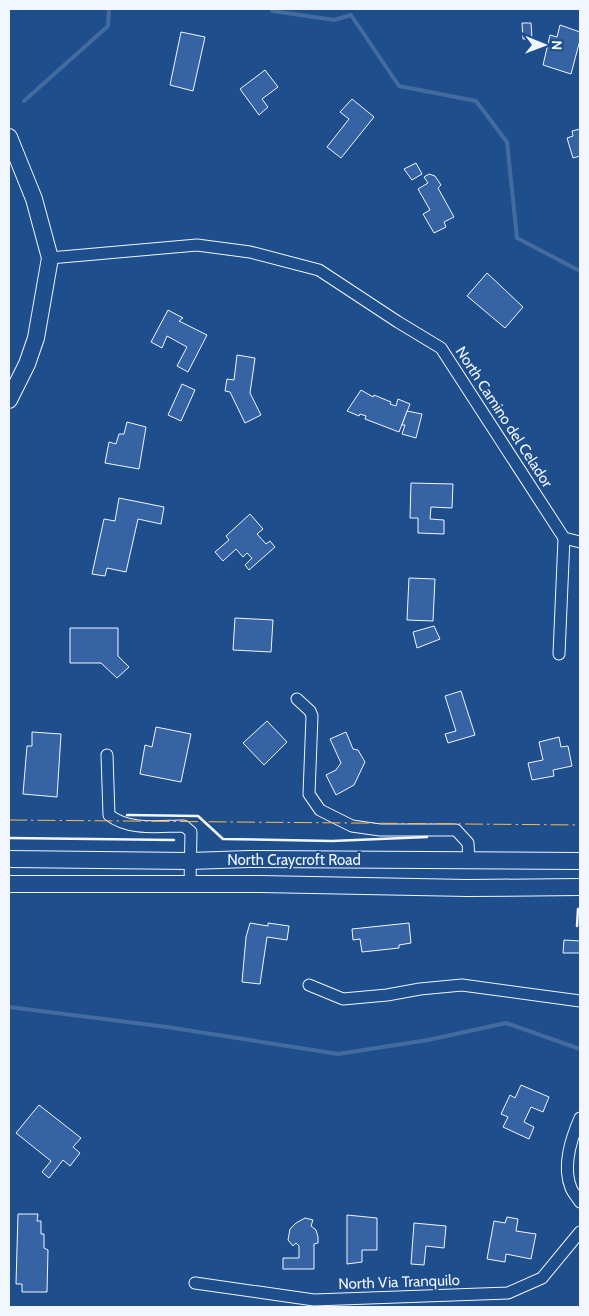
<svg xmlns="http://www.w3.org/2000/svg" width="589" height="1316" font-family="Cabin,sans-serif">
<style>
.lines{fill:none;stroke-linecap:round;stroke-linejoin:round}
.stream{stroke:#446ba0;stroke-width:4}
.building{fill:#3563a3;stroke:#f2f6ff}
.street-casing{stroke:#f2f6ff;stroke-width:13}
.secondary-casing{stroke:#f2f6ff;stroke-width:18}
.street{stroke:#1f4e8c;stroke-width:11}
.secondary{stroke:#1f4e8c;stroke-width:16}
.wall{stroke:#f2f6ff;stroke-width:2.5}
.power{stroke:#ffb74d;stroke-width:1;stroke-dasharray:18 4 2.5 4;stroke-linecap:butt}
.labels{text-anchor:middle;stroke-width:4;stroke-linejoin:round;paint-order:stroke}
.street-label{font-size:15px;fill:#f2f6ff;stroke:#1f4e8c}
</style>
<rect width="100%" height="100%" fill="#1f4e8c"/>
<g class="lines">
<g class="stream">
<path d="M271,9L273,11L334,20L351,15L399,86L476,101L507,142L517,238L580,271"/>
<path d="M24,101L108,26L109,9"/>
<path d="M9,1007L167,1027L338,1054L428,1040L506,1023L580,1049"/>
</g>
</g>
<g class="building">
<path d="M522,23H531L532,39H523Z"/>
<path d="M560,25L580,32V40L571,74L543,65L550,35L557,37Z"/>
<path d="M181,32L205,37L193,91L170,85Z"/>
<path d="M265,70L278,87L262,99L268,107L259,115L240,89Z"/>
<path d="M352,99L374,117L341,158L327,147L349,119L340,112Z"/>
<path d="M580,129V157V156L573,158L567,138L573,136L572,131Z"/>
<path d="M416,163L422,174L412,180L404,169Z"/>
<path d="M429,174L435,176L441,185L438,188L454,217L444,222L446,227L434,233L423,214L430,210L418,189L428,183L424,177Z"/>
<path d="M487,273L523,307L505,328L467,296Z"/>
<path d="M168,310L183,318L179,321L207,335L188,372L177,366L187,347L167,336L162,348L151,342Z"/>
<path d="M237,355L255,358L250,393L261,415L245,423L230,392L225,391L227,379L234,380Z"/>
<path d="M182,384L195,390L181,421L168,415Z"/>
<path d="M361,390L373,397L374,395L391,402L390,404L396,406L398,399L410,404L399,432L365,419L366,416L360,414L359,416L347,411Z"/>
<path d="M407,411L422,414L416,438L402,434L405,425H402Z"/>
<path d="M127,422L146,427L139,469L105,463L109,442L116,444L119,434H124Z"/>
<path d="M411,483L453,484L452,508L431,507L430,519L444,520V534L418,533V518H410Z"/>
<path d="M119,498L164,507L161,524L138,519L126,572L107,568L105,576L92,574L104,519L115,521Z"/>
<path d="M250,514L263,529L257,534L266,544L270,541L275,547L249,570L245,565L252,558L247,553L243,557L236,549L223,561L215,552L229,540L226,536Z"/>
<path d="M409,578L435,579L433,621L407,620Z"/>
<path d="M235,618L273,620L271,652L233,650Z"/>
<path d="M434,626L440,639L417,648L413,632Z"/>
<path d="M70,628H118V656L129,667L117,678L101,663H70Z"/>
<path d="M461,691L475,735L448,743L445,734L456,731L445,696Z"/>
<path d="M267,721L287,742L264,765L243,743Z"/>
<path d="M156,727L191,734L181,782L140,774L145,745L152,747Z"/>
<path d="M32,732L61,734L57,797L23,794L27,746H32Z"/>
<path d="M346,732L353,749L358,750L365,762L354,785L336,795L326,775L336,770L341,763L330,739Z"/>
<path d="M559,737L561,747L568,746L572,766L553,770L554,776L532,780L528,763L543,760L539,742Z"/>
<path d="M250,923L268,926V923L289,926L287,940L267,937L260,984L242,982L246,937Z"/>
<path d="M409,923L411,943L399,945V948L362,952L360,939L353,940L352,929Z"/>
<path d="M580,928V953H563L564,940L580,941Z"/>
<path d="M521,1085L549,1097L543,1112L531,1107L524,1122L534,1127L529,1139L503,1127L508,1117L501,1114L510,1095L515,1098Z"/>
<path d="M39,1105L81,1138L73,1147L80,1153L70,1166L63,1160L49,1178L42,1172L51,1161L16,1133Z"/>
<path d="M18,1214H38L37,1221H41V1234H44V1248L48,1250L47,1292H22V1284H16Z"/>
<path d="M347,1215L377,1218V1250H362V1262L347,1264Z"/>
<path d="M507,1217L518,1219L516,1231L536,1234L531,1259L506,1254L505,1262L487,1259L494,1221L505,1223Z"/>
<path d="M305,1218L313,1220L311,1226L316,1230L318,1237V1243L314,1244V1269H283V1258H299V1246L296,1243L293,1246L288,1240L290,1229L296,1223Z"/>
<path d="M414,1223L446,1226L444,1248L426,1246L424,1265L411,1264Z"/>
</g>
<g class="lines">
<defs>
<g id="street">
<path d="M50,258L197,245L250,252L319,270L398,322L441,348L564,538L580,542"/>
<path d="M559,654L564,538"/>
<path d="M297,699L310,711L312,716L309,794L320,810L352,826L380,830H456L468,843L469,861"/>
<path d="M107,755L109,815C129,831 160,826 184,826L191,832L190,885"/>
<path d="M309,985L343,999L387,995L420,989L462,985L580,1001"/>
<path d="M580,1118C571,1139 562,1166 571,1188C573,1193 577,1197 580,1202"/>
<path d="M195,1283L314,1300L508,1293L542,1278L580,1232"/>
</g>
<g id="secondary">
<path d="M9,137L34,199L50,258L36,338L27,364L9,400"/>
<path d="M9,859L190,861L249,859L580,861"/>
<path d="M9,884H260L468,888L580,887"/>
</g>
</defs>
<use href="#street" class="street-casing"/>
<use href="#secondary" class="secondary-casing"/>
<use href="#street" class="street"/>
<use href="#secondary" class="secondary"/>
<g class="wall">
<path d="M127,815L198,816L223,839L332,841L427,837"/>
<path d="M9,838L174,840"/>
<path d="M577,926L578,909H580"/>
</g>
<path class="power" d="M9,820L580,825"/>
</g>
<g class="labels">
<g class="street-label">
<text transform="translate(504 417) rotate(57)" y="5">North Camino del Celador</text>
<text x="294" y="865">North Craycroft Road</text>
<text transform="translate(399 1282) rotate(-2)" y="5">North Via Tranquilo</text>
</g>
</g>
<rect width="589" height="1316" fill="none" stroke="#f2f6ff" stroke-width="20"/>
<g transform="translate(544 45) rotate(91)" stroke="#1f4e8c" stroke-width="4" paint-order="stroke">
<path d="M0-4L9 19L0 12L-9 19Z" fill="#f2f6ff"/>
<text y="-8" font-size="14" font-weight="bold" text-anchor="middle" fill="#f2f6ff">N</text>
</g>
</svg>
